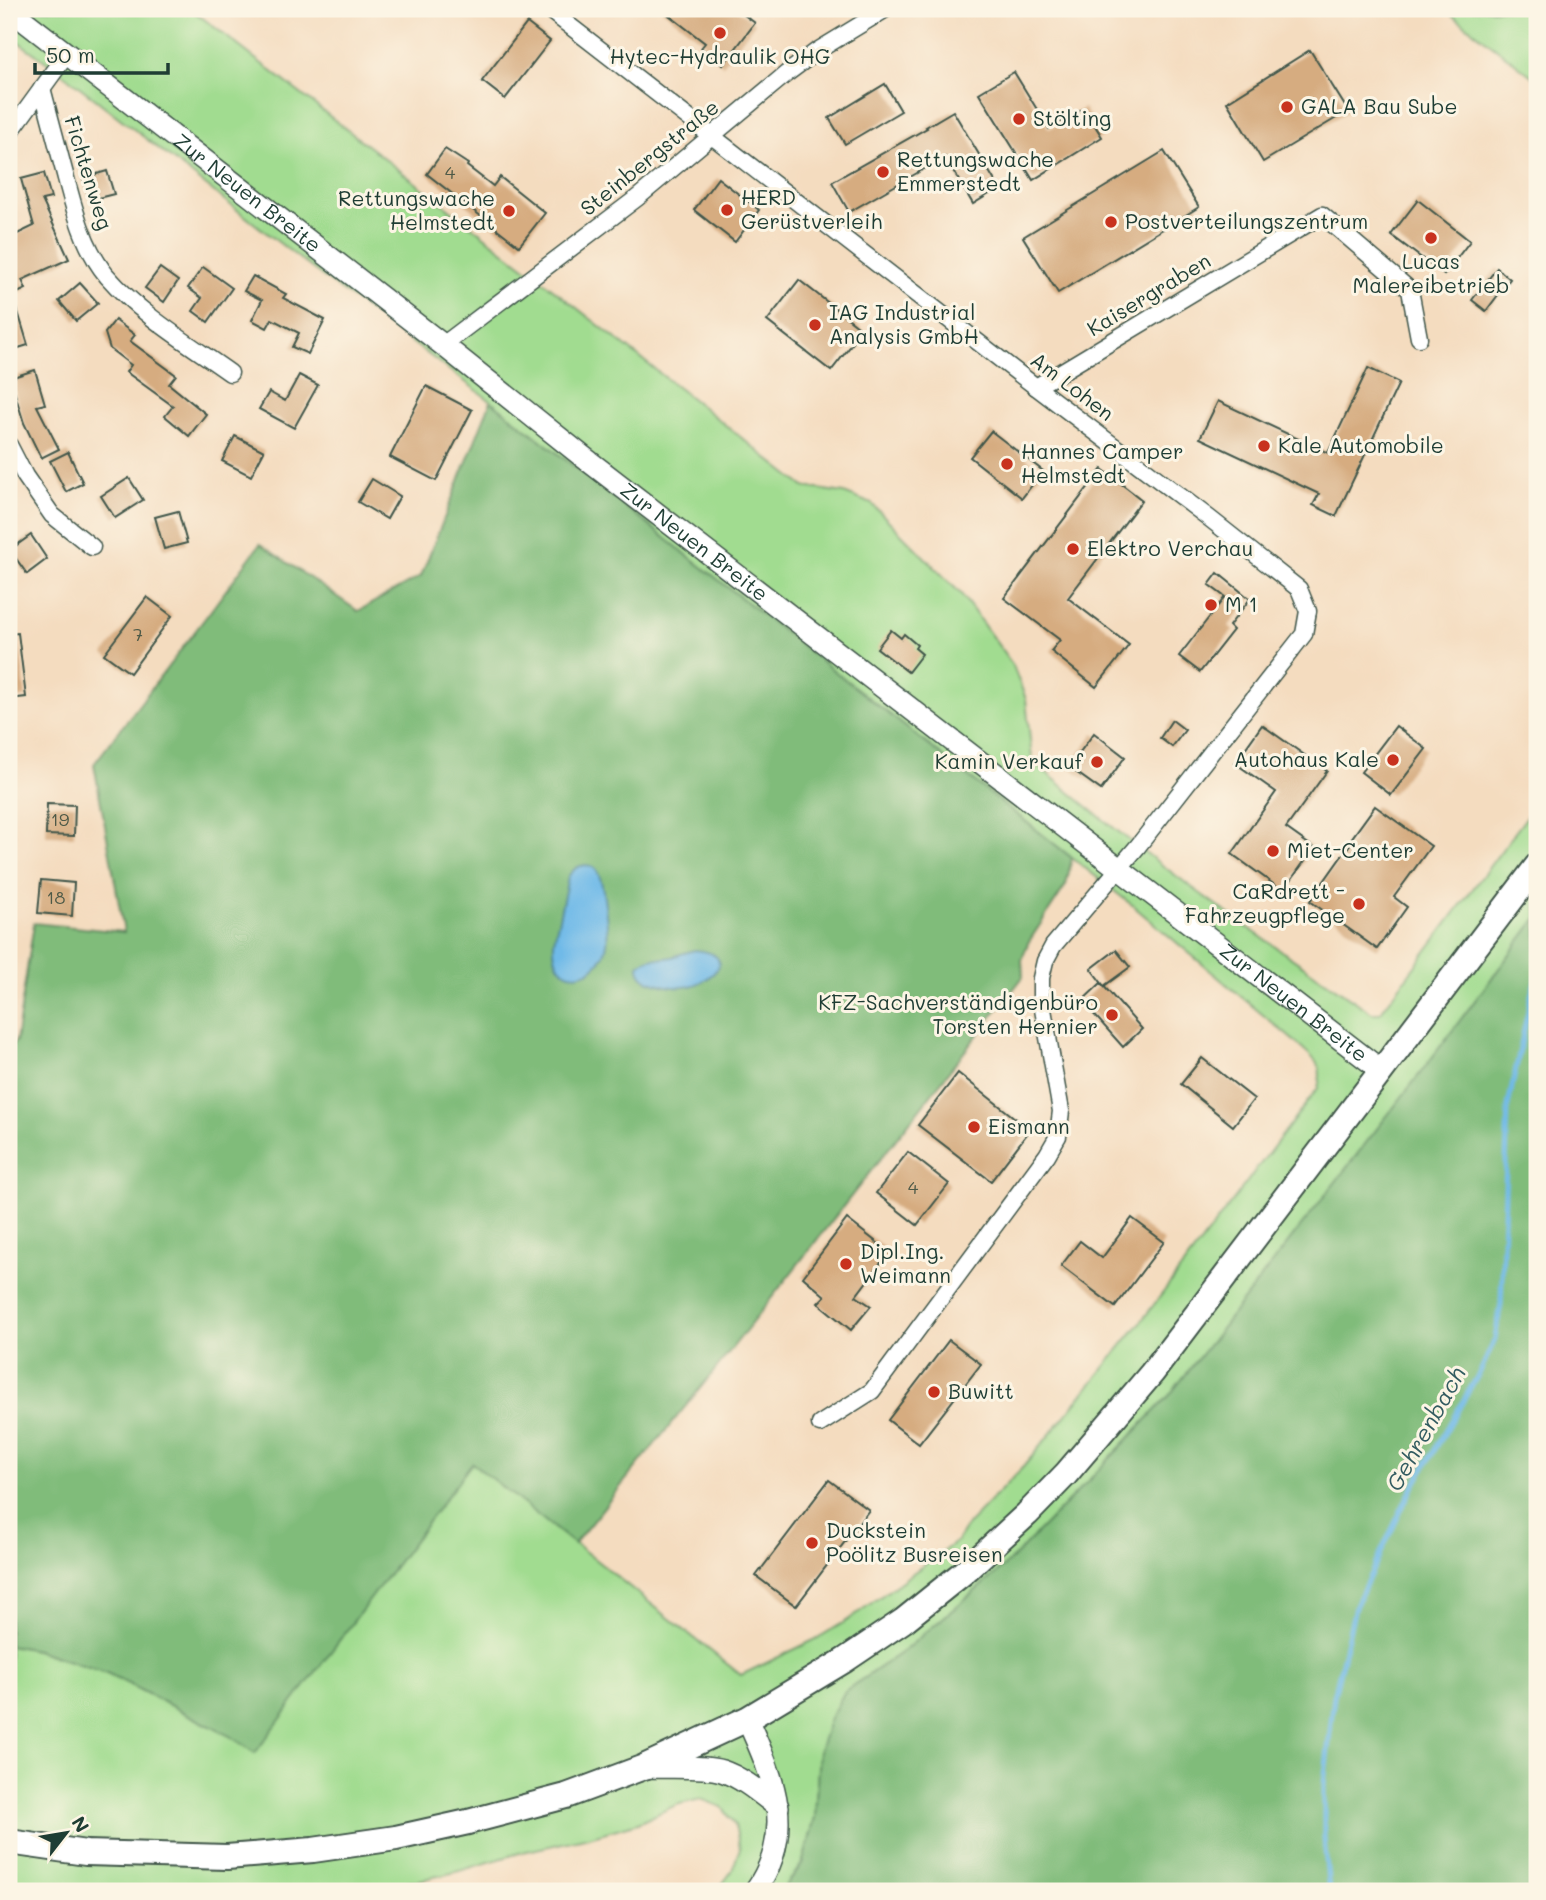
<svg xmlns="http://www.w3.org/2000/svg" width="1546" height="1900" font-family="Mali,sans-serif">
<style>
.green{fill:#a1dc90;stroke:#608c62;stroke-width:2}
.forest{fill:#80bc7a;stroke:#507c57;stroke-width:2}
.water{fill:#6fbae8;stroke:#477c8e;stroke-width:2}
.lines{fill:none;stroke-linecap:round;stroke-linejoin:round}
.stream{stroke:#6fbae8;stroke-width:5}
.building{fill:#d6ac80}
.street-casing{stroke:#3f5549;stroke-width:19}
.secondary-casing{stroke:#3f5549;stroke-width:24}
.primary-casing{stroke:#3f5549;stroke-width:28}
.street{stroke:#fff;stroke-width:16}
.secondary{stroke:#fff;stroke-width:21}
.primary{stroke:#fff;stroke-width:24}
.poi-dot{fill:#c8321e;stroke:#fcf5e5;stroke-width:2.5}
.labels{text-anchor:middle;stroke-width:6;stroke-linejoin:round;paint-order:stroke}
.number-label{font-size:18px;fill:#4d5947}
.poi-label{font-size:21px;fill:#1f3d34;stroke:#fcf5e5;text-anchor:start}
.street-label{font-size:21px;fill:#1f3d34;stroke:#fcf5e5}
.water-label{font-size:23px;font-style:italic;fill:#335c61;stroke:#fcf5e5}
</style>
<rect width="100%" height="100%" fill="#fcf5e5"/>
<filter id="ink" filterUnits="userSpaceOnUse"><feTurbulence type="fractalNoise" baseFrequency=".0143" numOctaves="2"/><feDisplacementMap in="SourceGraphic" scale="14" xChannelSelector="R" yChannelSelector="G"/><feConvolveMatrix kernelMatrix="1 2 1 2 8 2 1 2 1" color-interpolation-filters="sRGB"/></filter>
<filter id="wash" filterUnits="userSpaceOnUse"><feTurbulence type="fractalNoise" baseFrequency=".00686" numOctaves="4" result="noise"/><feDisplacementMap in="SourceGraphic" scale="28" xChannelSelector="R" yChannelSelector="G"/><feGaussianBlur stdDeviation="1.57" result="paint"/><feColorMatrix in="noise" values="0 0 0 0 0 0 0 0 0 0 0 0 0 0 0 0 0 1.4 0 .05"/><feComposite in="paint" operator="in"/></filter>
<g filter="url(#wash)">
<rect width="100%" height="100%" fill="#f4dcbf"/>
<g class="green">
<path d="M9,9H191L544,282L804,487L844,493L872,504L961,594L1012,664L1026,699L1032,760C1138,853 1255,934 1372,1013H1380L1537,803V918L1419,1075L1168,1397L1093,1476L1008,1563L905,1650L845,1691L819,1751L815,1817L809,1841L802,1864L782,1891H717L732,1871L740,1848L735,1825L722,1807L701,1799L676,1805L638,1823L589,1837L523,1852L452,1873L406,1883L350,1891H9V1645L35,1650L107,1673L232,1737L255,1753L472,1462L741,1675L814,1640L848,1620L957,1541L968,1524L1025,1465L1134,1331L1318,1088C1324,1064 1316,1061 1300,1046L1132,905L491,401L309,266L67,77L9,35Z"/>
<path d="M1445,9H1537V80Z"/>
</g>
<g class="forest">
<path d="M491,401L1072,858L1066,885L1028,943L1022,960L1023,977L715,1370L574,1544L472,1463L255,1753L232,1737L107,1673L36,1650L9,1645V1049L16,1041L34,923L124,932L94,764L209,613L260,544L358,611L421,576Z"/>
<path d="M1537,918V1891H782L802,1864L809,1841L815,1817L819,1751L830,1718L845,1691L905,1650L1008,1563L1093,1476L1168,1397L1419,1075Z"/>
</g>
<g class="water">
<path d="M586,865L595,868C603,880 603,892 605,905C606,917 609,932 607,944C600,983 550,988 554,941L568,877C573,869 577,866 586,865Z"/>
<path d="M695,950C743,954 708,986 683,987C674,988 665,986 656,983C646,980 639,977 639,965C652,954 658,961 672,957C680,954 687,952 695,950Z"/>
</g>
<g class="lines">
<path class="stream" d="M1329,1891L1324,1838V1784L1334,1696L1355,1607L1408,1496L1481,1370L1495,1339L1501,1304L1508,1106L1532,992L1537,977"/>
</g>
<g id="blocks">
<g class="building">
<path d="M661,9H736L755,23L723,65L701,48L705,43Z"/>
<path d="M527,23L550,41L505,99L482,81Z"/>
<path d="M1310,50L1348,111L1263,162L1227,102Z"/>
<path d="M1014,72L1049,129L1084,108L1102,137L1033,180L979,93Z"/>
<path d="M885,84L901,111L845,144L829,118Z"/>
<path d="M953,111L999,188L973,204L945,157L849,212L832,182L927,128L926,127Z"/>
<path d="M445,149L468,164L467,166L493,186L500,177L545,213L519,246L427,174Z"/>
<path d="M1164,151L1199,207L1058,293L1023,237Z"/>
<path d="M107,171L114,194L90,200L83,178Z"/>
<path d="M44,173L51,198L42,200L69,259L22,280L26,289L13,295L28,345L9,351V238L34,226L21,179Z"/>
<path d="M718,178L759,210L735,242L694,210Z"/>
<path d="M1418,200L1470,241L1444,275L1391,235Z"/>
<path d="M203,267L232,288L208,322L193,311L202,298L188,288Z"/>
<path d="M160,268L178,281L164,302L145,288Z"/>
<path d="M1497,268L1510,279L1486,311L1472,300Z"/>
<path d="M253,276L286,294L283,298L325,320L308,354L292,347L299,333L272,319L267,328L252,320L262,300L244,291Z"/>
<path d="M799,280L863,330L831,371L767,321Z"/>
<path d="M80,283L98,303L76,321L59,301Z"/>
<path d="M115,320L135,335L130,341L176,375L169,384L206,414L189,436L165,416L173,406L126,372L131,365L110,349L105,333Z"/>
<path d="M1368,368L1399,383L1336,516L1313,505L1319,494L1200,438L1218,401L1328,453Z"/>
<path d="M35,370L45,404L37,406L59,449L41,458L24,423L10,378Z"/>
<path d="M299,375L318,385L294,428L259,409L269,392L285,401Z"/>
<path d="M426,386L472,410L436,481L390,457Z"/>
<path d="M991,431L1043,471L1022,498L970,457Z"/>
<path d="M235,436L264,451L251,476L222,461Z"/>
<path d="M68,452L83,483L66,492L50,461Z"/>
<path d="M1102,469L1142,500L1068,598L1129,645L1096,687L1051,651L1060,640L1004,598Z"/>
<path d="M129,478L143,500L115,518L101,496Z"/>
<path d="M372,479L400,496L387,519L358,502Z"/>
<path d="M178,511L187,543L164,549L155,517Z"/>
<path d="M31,535L47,559L27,574L10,550Z"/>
<path d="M1218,573L1250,599L1229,626L1233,630L1200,672L1179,656L1225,597L1209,585Z"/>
<path d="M147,597L172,616L130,673L104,654Z"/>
<path d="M891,630L901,638L904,634L917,645L915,648L922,654L908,672L877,648Z"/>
<path d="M18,633L26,697L9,699V634Z"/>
<path d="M1172,720L1185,730L1172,747L1160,738Z"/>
<path d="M1262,725L1327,771L1286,828L1314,848L1283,891L1232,854L1276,792L1235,763Z"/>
<path d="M1396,726L1426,749L1391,795L1361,772Z"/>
<path d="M1094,733L1125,757L1101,790L1069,767Z"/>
<path d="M47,804L75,805L74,836L46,835Z"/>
<path d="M1375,806L1431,846L1394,897L1407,907L1377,949L1310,901L1353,840L1351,839Z"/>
<path d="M41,880L74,883L72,916L38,913Z"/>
<path d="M1116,950L1130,967L1104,986L1091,969Z"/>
<path d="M1101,983L1142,1029L1123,1047L1082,1001Z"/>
<path d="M1202,1058L1254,1099L1233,1126L1181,1084Z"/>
<path d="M958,1073L1030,1130L991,1181L918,1125Z"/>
<path d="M908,1152L949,1184L917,1225L876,1193Z"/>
<path d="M1132,1218L1164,1242L1115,1307L1061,1266L1080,1241L1102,1258Z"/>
<path d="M847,1219L889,1252L856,1296L871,1306L851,1330L818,1303L825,1296L803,1277Z"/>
<path d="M949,1340L981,1364L919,1444L888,1420Z"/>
<path d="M829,1480L869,1510L796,1606L756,1576Z"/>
</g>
</g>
</g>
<g filter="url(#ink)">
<use href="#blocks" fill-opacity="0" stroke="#3f5549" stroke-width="2"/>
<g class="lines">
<defs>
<g id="street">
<path d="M548,9L1036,387L1209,518L1299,589L1308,611L1304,634L1138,846L1053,946L1045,961L1041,978V998L1061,1111L1058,1136L1047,1155L872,1391L820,1424"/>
<path d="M42,88C49,114 56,140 63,167C73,204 82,246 107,276C141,315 188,343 230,373"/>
<path d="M9,134L67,54"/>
<path d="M443,345L637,198L786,74L817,51L886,9"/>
<path d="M1036,387L1322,215L1410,290L1419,338"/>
<path d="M9,445L25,476L52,515L92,547"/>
</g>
<g id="secondary">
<path id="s1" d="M9,9L443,345L582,456L1382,1071"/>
<path d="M747,1719C774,1779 797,1831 755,1891"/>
<path d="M644,1767C664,1768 704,1765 722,1771C743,1778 761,1794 778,1807"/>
</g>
<path id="primary" d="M9,1842L86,1853L227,1857L313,1850L396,1838L468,1822L566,1796L644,1767L747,1719L845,1660L903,1621L964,1572L1027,1514L1066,1474L1152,1373L1537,866"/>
</defs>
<use href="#street" class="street-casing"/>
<use href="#secondary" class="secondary-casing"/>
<use href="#primary" class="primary-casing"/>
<use href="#street" class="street"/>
<use href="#secondary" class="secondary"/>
<use href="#primary" class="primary"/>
</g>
</g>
<g class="poi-dot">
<circle cx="720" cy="33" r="7"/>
<circle cx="1287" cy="107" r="7"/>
<circle cx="1019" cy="119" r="7"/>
<circle cx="883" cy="172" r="7"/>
<circle cx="727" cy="210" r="7"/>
<circle cx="509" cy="211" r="7"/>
<circle cx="1111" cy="222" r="7"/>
<circle cx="1431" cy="238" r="7"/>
<circle cx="815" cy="325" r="7"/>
<circle cx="1264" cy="446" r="7"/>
<circle cx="1007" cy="464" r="7"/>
<circle cx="1073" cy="549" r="7"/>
<circle cx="1211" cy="605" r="7"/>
<circle cx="1393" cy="760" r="7"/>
<circle cx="1097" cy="762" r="7"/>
<circle cx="1273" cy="851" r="7"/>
<circle cx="1359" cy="904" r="7"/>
<circle cx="1112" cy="1015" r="7"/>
<circle cx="974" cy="1127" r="7"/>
<circle cx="846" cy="1264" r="7"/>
<circle cx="934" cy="1392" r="7"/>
<circle cx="812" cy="1543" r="7"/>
</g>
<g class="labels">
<g class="number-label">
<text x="450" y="179">4</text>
<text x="138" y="641">7</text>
<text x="60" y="826">19</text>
<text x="56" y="904">18</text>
<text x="913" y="1194">4</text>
</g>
<g class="poi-label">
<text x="720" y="64" text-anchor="middle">Hytec-Hydraulik OHG</text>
<text x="1301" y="114">GALA Bau Sube</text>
<text x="1033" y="126">Stölting</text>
<text x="897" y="167">Rettungswache<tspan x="897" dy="24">Emmerstedt</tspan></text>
<text x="741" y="205">HERD<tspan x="741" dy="24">Gerüstverleih</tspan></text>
<text x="495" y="206" text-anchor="end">Rettungswache<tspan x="495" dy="24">Helmstedt</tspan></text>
<text x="1125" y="229">Postverteilungszentrum</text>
<text x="1431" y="269" text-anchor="middle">Lucas<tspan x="1431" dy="24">Malereibetrieb</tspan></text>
<text x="829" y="320">IAG Industrial<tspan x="829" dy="24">Analysis GmbH</tspan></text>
<text x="1278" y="453">Kale Automobile</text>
<text x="1021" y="459">Hannes Camper<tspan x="1021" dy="24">Helmstedt</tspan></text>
<text x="1087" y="556">Elektro Verchau</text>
<text x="1225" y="612">M 1</text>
<text x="1379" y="767" text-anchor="end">Autohaus Kale</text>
<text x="1083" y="769" text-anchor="end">Kamin Verkauf</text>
<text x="1287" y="858">Miet-Center</text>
<text x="1345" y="899" text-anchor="end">CaRdrett -<tspan x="1345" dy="24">Fahrzeugpflege</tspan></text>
<text x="1098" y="1010" text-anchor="end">KFZ-Sachverständigenbüro<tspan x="1098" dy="24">Torsten Hernier</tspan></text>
<text x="988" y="1134">Eismann</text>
<text x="860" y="1259">Dipl.Ing.<tspan x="860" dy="24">Weimann</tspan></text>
<text x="948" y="1399">Buwitt</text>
<text x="826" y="1538">Duckstein<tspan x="826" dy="24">Poölitz Busreisen</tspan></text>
</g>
<g class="street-label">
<text transform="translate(650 158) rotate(-39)" y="7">Steinbergstraße</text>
<text transform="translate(88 173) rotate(73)" y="7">Fichtenweg</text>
<text dy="7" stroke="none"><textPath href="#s1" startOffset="301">Zur Neuen Breite</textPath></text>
<text transform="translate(1149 295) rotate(-31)" y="7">Kaisergraben</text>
<text transform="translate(1072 387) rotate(37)" y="7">Am Lohen</text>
<text dy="7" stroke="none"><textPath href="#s1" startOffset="868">Zur Neuen Breite</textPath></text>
<text dy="7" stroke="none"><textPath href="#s1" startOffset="1624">Zur Neuen Breite</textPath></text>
</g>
<g class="water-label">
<text transform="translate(1426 1429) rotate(-61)" y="8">Gehrenbach</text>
</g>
</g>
<rect width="1546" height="1900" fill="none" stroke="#fcf5e5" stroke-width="35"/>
<g transform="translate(66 1833) rotate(59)" stroke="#fcf5e5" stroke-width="5" paint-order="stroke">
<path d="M0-5L12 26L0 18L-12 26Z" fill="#1f3d34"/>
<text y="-10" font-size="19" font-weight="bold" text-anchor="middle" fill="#1f3d34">N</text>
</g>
<path d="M35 63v10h133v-10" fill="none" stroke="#1f3d34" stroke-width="3.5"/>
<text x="46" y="63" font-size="21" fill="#1f3d34" stroke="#fcf5e5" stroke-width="5" paint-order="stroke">50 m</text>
</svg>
